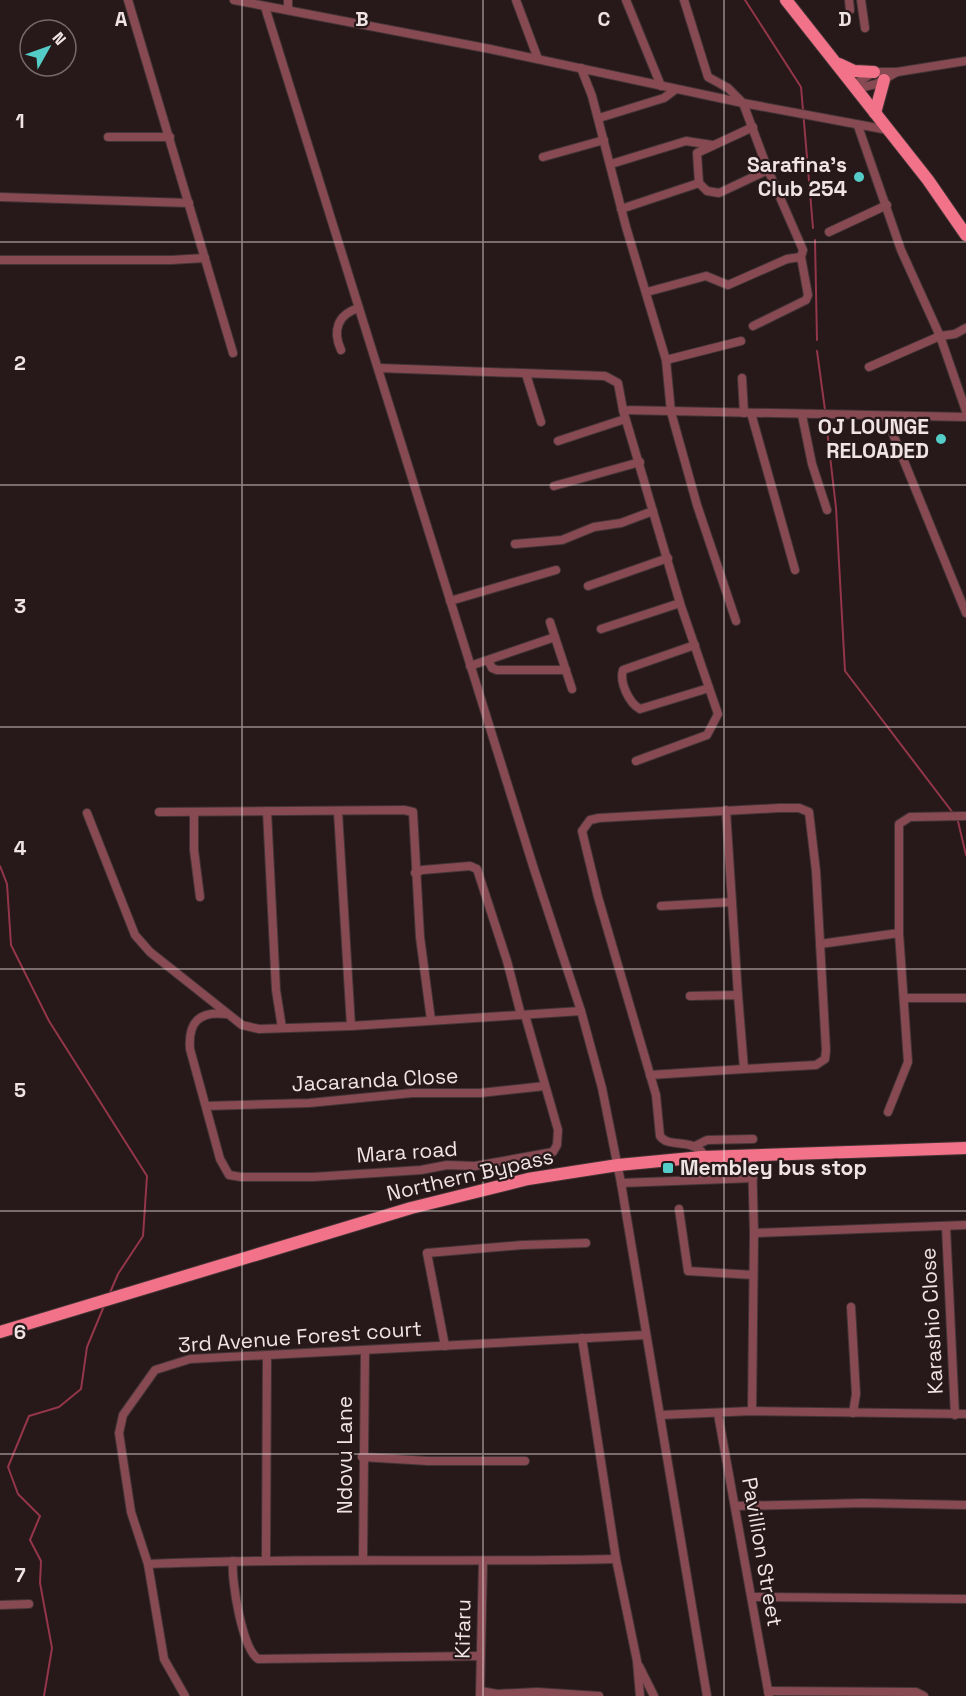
<svg xmlns="http://www.w3.org/2000/svg" width="966" height="1696" font-family="'Space Grotesk',sans-serif">
<style>
.lines{fill:none;stroke-linecap:round;stroke-linejoin:round}
.stream{stroke:#933649;stroke-width:2}
.street-casing{stroke:#433435;stroke-width:10}
.primary-casing{stroke:#433435;stroke-width:14}
.street{stroke:#874a53;stroke-width:8}
.primary{stroke:#f27389;stroke-width:12}
.grid{fill:none;stroke:#efe3e4;stroke-width:1.5;stroke-opacity:0.55}
.poi-dot{fill:#54cdc8;stroke:#271819;stroke-width:2}
.labels{text-anchor:middle;stroke-width:4.5;stroke-linejoin:round;paint-order:stroke}
.poi-label{font-size:21px;font-weight:bold;fill:#efe3e4;stroke:#271819;text-anchor:end}
.street-label{font-size:21px;fill:#efe3e4;stroke:#271819}
.grid-label{font-size:20px;text-anchor:middle;font-weight:bold;fill:#efe3e4;stroke:#271819;stroke-width:4.5;stroke-linejoin:round;paint-order:stroke}
</style>
<rect width="100%" height="100%" fill="#271819"/>
<g class="lines">
<g class="stream">
<path d="M745,0L801,87L813,228"/>
<path d="M815,240L817,340"/>
<path d="M817,351L825,410"/>
<path d="M826,421L836,508L845,671L953,813"/>
<path d="M957,817L966,855"/>
<path d="M0,866L7,884L11,945L49,1021L147,1176L143,1236L118,1274L109,1295"/>
<path d="M44,1696L52,1648L40,1583L41,1561L30,1540L40,1516L18,1494L8,1467L29,1416L59,1407L81,1389L87,1347L104,1306"/>
</g>
<defs>
<g id="street">
<path d="M128,0L233,353"/>
<path d="M234,0L490,49L743,103L888,130"/>
<path d="M288,0V9"/>
<path d="M516,0L538,59"/>
<path d="M626,0L661,86"/>
<path d="M849,0L850,10"/>
<path d="M861,0L865,28"/>
<path d="M265,7L534,869L581,1011L602,1088L621,1183L707,1696"/>
<path d="M581,68L592,96L626,227L666,360L671,412L697,505L736,621"/>
<path d="M854,85L874,72H897L966,61"/>
<path d="M856,89L876,84L897,72"/>
<path d="M599,118L664,98L676,89"/>
<path d="M858,126L901,250L940,336L955,334L966,328"/>
<path d="M108,137H170"/>
<path d="M543,157L604,140"/>
<path d="M611,164L686,141L712,145"/>
<path d="M699,183L697,153L753,127"/>
<path d="M0,197L189,203"/>
<path d="M621,209L699,183L707,191L719,193L768,170L743,103L728,88L708,77L684,0"/>
<path d="M829,232L887,205"/>
<path d="M0,260H171L205,258"/>
<path d="M647,292L706,276L728,285L787,259L801,257L803,250L768,170"/>
<path d="M753,326L806,300L808,295L801,257"/>
<path d="M341,350C332,330 338,314 359,308"/>
<path d="M666,360L741,341"/>
<path d="M869,367L940,336L966,411"/>
<path d="M378,368L605,376L618,383L623,410L966,417"/>
<path d="M526,374L541,422"/>
<path d="M742,378L744,413"/>
<path d="M623,410L680,603L718,714L707,735L636,761"/>
<path d="M751,413L795,570"/>
<path d="M802,415L812,464L827,510"/>
<path d="M886,417L966,613"/>
<path d="M558,441L625,419"/>
<path d="M554,486L640,462"/>
<path d="M515,544L562,540L594,527L621,523L653,511"/>
<path d="M588,586L668,558"/>
<path d="M450,601L556,570"/>
<path d="M550,622L572,689"/>
<path d="M601,629L680,603"/>
<path d="M695,645L623,670C619,682 629,703 640,709L709,688"/>
<path d="M488,660L492,668L497,670H566"/>
<path d="M470,666L555,637"/>
<path d="M726,810L738,995"/>
<path d="M267,811L276,990L282,1028"/>
<path d="M159,812L404,810L413,812L420,937L431,1020"/>
<path d="M338,812L351,1026"/>
<path d="M87,813L135,935L150,952L242,1025L259,1029L351,1026L581,1011"/>
<path d="M194,813V850L200,897"/>
<path d="M415,873L422,870L470,866L477,869L507,961L521,1015"/>
<path d="M661,906L732,902"/>
<path d="M820,944L899,933V824L910,817L966,816"/>
<path d="M690,996L738,995L744,1069L816,1065L825,1059L826,1050L816,871L809,812L799,808H779L599,818L590,820L582,831L598,897L656,1095L660,1136C668,1148 688,1138 702,1152V1157"/>
<path d="M904,998H966"/>
<path d="M226,1014C199,1011 188,1022 190,1049L220,1159L229,1175L241,1177H313L421,1170L447,1165L475,1166L553,1152L557,1145L558,1130L525,1015"/>
<path d="M650,1075L744,1069"/>
<path d="M206,1106L309,1103L412,1093H480L545,1086"/>
<path d="M888,1112L908,1062L899,933"/>
<path d="M695,1146L707,1140L753,1139"/>
<path d="M752,1156L754,1233L966,1225"/>
<path d="M621,1183L753,1178"/>
<path d="M679,1209L688,1271L753,1275"/>
<path d="M946,1227L955,1415"/>
<path d="M851,1307L856,1394L853,1413"/>
<path d="M582,1338L616,1559L637,1661L640,1696"/>
<path d="M445,1346L427,1253L522,1245L586,1243"/>
<path d="M752,1411L754,1233"/>
<path d="M718,1414L769,1696"/>
<path d="M660,1415L752,1411L966,1414"/>
<path d="M362,1457L428,1461H525"/>
<path d="M736,1506L863,1503L966,1505"/>
<path d="M363,1559L365,1351"/>
<path d="M266,1560L267,1356"/>
<path d="M233,1561C231,1580 242,1648 258,1659L480,1656"/>
<path d="M148,1564C304,1557 460,1563 616,1559"/>
<path d="M752,1597L966,1599"/>
<path d="M0,1605L29,1604"/>
<path d="M639,1666L654,1696"/>
<path d="M481,1691L497,1694L537,1692L599,1696"/>
<path d="M768,1691L916,1692L924,1696"/>
<path d="M185,1696L164,1659L148,1564L131,1512L119,1433L123,1415L155,1370L190,1359L646,1335"/>
<path d="M480,1696L483,1562"/>
</g>
<g id="primary">
<path d="M786,0L928,180L966,235"/>
<path d="M839,64L854,71L874,72"/>
<path d="M875,113L884,80"/>
<path d="M0,1332L411,1208L528,1179L618,1165L702,1157L966,1148"/>
</g>
</defs>
<use href="#street" class="street-casing"/>
<use href="#primary" class="primary-casing"/>
<use href="#street" class="street"/>
<use href="#primary" class="primary"/>
</g>
<path class="grid" d="M242,0V1696M483,0V1696M724,0V1696M0,242H966M0,485H966M0,727H966M0,969H966M0,1211H966M0,1454H966"/>
<g class="poi-dot">
<circle cx="859" cy="177" r="6"/>
<circle cx="941" cy="439" r="6"/>
<rect x="662" y="1162" width="12" height="12" rx="3"/>
</g>
<g class="labels">
<g class="poi-label">
<text x="847" y="172">Sarafina's<tspan x="847" dy="24">Club 254</tspan></text>
<text x="929" y="434">OJ LOUNGE<tspan x="929" dy="24">RELOADED</tspan></text>
<text x="680" y="1175" text-anchor="start">Membley bus stop</text>
</g>
<g class="street-label">
<text transform="translate(375 1080) rotate(-3)" y="7">Jacaranda Close</text>
<text transform="translate(407 1152) rotate(-4)" y="7">Mara road</text>
<text transform="translate(470 1175) rotate(-13)" y="7">Northern Bypass</text>
<text transform="translate(932 1321) rotate(-93)" y="7">Karashio Close</text>
<text transform="translate(300 1337) rotate(-4)" y="7">3rd Avenue Forest court</text>
<text transform="translate(345 1455) rotate(-90)" y="7">Ndovu Lane</text>
<text transform="translate(762 1552) rotate(80)" y="7">Pavillion Street</text>
<text transform="translate(463 1629) rotate(-89)" y="7">Kifaru</text>
</g>
</g>
<g class="grid-label">
<text x="121" y="26">A</text>
<text x="362" y="26">B</text>
<text x="604" y="26">C</text>
<text x="845" y="26">D</text>
<text x="20" y="128">1</text>
<text x="20" y="370">2</text>
<text x="20" y="613">3</text>
<text x="20" y="855">4</text>
<text x="20" y="1097">5</text>
<text x="20" y="1339">6</text>
<text x="20" y="1582">7</text>
</g>
<g transform="translate(48 48) rotate(50)"><circle r="28" fill="#271819" stroke="#77696a" stroke-width="1.5"/>
<path d="M0-4.5L10 22L0 15L-10 22Z" fill="#54cdc8"/>
<text y="-9" font-size="16" font-weight="bold" text-anchor="middle" fill="#efe3e4">N</text>
</g>
</svg>
